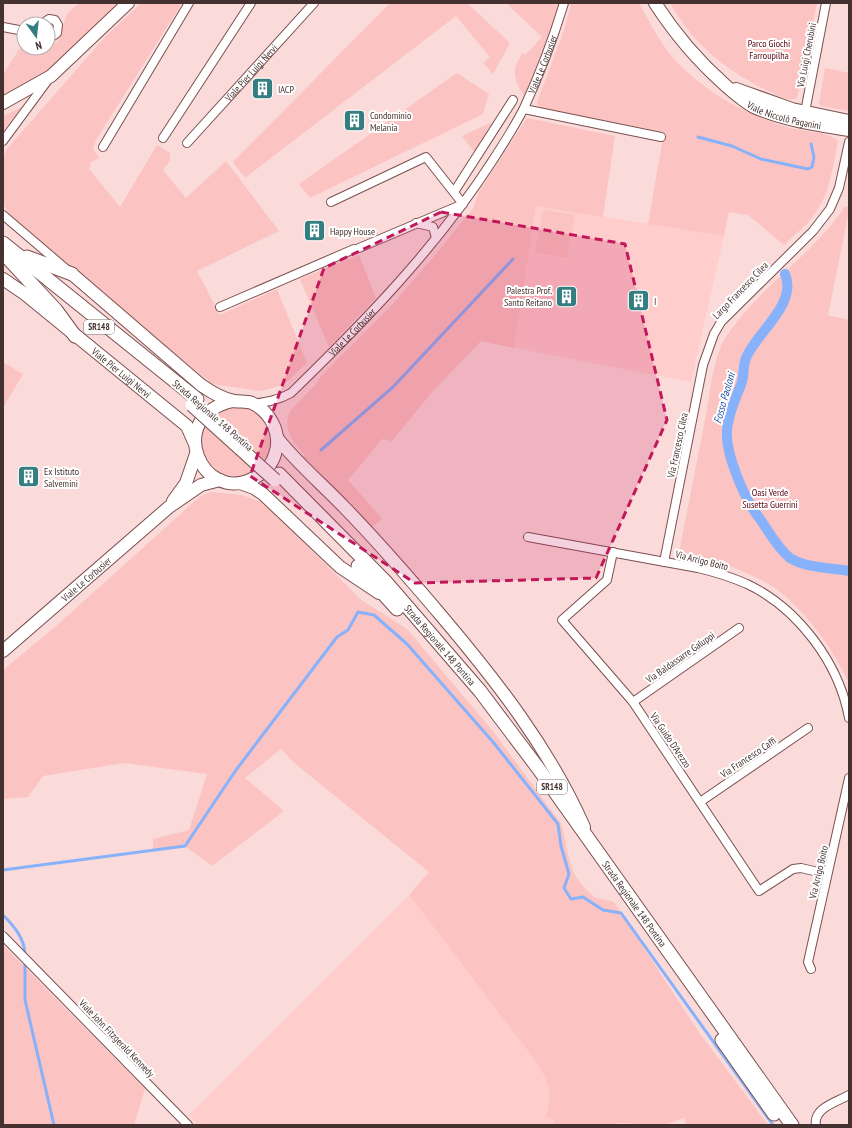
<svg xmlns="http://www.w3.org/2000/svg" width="852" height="1128" font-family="'PT Sans Narrow',sans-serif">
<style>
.built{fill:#ffcecc}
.green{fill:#fbc3c1}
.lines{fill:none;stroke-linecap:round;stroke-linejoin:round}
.stream{stroke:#87b2fb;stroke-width:3}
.canal{stroke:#87b2fb;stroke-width:10}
.street-casing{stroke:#7b504f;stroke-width:10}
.secondary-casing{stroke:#7b504f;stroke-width:14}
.primary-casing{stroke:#7b504f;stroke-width:15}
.street{stroke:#fff;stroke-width:8}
.secondary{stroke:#fff;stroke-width:12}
.primary{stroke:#fff;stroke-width:13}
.primary-bridge-casing{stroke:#7b504f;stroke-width:15;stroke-linecap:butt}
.primary-bridge{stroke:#fff;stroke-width:13}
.marked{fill:#c2185b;fill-opacity:0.2;stroke:#c2185b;stroke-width:3;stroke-dasharray:8 5;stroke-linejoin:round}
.labels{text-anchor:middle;stroke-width:4;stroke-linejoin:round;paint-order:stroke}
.shield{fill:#fff;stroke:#7d6f6e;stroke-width:1}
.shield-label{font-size:9px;font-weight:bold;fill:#453130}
.park-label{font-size:10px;fill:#57000f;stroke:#fff}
.street-label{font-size:10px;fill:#453130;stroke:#fff}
.poi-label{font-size:10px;fill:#453130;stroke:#fff;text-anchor:start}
.water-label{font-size:11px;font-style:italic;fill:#204fa3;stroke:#fff}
</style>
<rect width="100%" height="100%" fill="#fbdbda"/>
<g class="built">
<path d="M536,206L724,236L691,382L514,348Z"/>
<path d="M409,895L531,1055L546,1079L550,1090V1102L546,1117L554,1120L552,1125H198L189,1115Z"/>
</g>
<g class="green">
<path d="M79,3H119C94,29 69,56 39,76C28,84 15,89 3,95V74L24,42V48H48V43H57L67,14Z"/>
<path d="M141,3H182L96,140L93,150L100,158L91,162L89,169L120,207L157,145L170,153V161L163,170L186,198L226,161L279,231L197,271L220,315L277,289L307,363L283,385L269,389L259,391L212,384L14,222L3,204V157L7,149L105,37Z"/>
<path d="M390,3H467L510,43L493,74L483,63L490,57L456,16L245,178L233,162Z"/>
<path d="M506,3H559L547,43L524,96C514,79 510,70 523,53L525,55L542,37Z"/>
<path d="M571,3H639C650,23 661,45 677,62C705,92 744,113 783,126C800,132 821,130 836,139L838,142C833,166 830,192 816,212C808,225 794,235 784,245L748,215L729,212L724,236L648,224L664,132L539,108L537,102L564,30Z"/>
<path d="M670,3H817L797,98C789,102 776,95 768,91C724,69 695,46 670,3Z"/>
<path d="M825,68L849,73V111L821,106L819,104Z"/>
<path d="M457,73L489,94L483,114L310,198L299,184Z"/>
<path d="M26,105L3,136V116Z"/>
<path d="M527,118L615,136L603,217L536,206L514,348L481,341L433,391L392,441L382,439L348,480L382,519L372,527L303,457L305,455C293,443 282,428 290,411L318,382L320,377L393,304L436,254L473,208L479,192Z"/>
<path d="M492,122L475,153L462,136Z"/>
<path d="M845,206L849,207V211L828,315L849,320V683C834,650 806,611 776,589C748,570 712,559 679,552C688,507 697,461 706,415C711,388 713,353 730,331C763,284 814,254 845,206Z"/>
<path d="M543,210L575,215L567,258L535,252Z"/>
<path d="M359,255L376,298L329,347L300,279Z"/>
<path d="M3,362L23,374L3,408Z"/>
<circle cx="235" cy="441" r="35"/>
<path d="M211,492L242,495L258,501L261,499L360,599L407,629L492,730L562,825L568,855L574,874L584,887L594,897L614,902L698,1031L768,1125H686L684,1118L664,1125L616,1123V1125H552L554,1120L546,1117C554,1086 547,1080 531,1055L409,895L429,872L293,762L281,749L245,778L284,811L212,866L185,846L153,850V839L189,830L207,774L124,763L43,776L28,797L3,799V670L55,627L195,501L203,495Z"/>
<path d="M3,945L145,1089L134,1125H3Z"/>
</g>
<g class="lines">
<g class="stream">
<path d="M698,137L732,146L761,159L808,169L812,167L814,157L811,144"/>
<path d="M321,450L393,387L513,259"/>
<path d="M3,870L185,846L236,770L337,637L348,630L358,612L374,615L407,644L493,742L558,824L561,846L569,874L564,888L571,899L583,897L603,910L621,913L773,1125"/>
<path d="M3,915C14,926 25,939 25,955"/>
<path d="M25,961V1000L54,1125"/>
</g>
<path class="canal" d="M785,274C798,304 756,333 746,358C743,365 744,374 742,382C736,398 728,414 727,431C725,453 744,497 757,515C767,528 777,548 790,558C806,568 831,568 849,571"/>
<defs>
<g id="street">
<path d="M42,24L49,19L55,20L58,25L57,33L53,36H48"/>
<path d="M3,27L24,31"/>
<path d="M524,109L661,137"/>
<path d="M805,112L826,3"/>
<path d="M163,138L251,3"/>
<path d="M3,141L48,80"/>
<path id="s1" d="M187,143L314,3"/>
<path d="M103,147L189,3"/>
<path d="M454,192L513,100"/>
<path d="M331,202L426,157L463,204L359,248"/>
<path d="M3,215L65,268"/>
<path d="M416,223L433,227L436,238"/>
<path d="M220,307L354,249"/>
<path id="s2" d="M252,404C267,402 279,400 291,393C365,321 437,247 493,160C504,143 515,126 524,108C540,74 553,39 564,3"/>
<path d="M528,537L698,568C715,572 731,577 747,584C798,608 839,663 849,718"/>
<path d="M613,552L607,580L562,620L633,702L759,891L793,869L801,868L827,874"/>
<path d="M664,562L703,365L714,334L721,322L813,231L830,209L839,188L849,142"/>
<path d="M633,702L739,628"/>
<path d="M700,802L808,728"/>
<path d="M3,936L188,1125"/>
<path d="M811,969L808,962L849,778"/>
<path d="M816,1125C813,1108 837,1102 849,1095"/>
</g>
<g id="secondary">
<path id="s3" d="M655,3C675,34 697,60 724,84C733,92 743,101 754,107C783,120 817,125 849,130"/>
<path d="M736,89L792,109L849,121"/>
<path d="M3,103L51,76L128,3"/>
<path d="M72,274L201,385C211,392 222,399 234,401C240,402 246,401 252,403C271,412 282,434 275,454C272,465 264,473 254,478C202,506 163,416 233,401"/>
<path id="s4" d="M3,279L25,294L187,426L194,442"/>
<path d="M278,439C298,464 323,485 345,508C380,544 412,581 444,619C498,683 550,750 584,827"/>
<path d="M240,483L254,488L263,494L340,567L379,593"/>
<path d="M173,501L186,483L196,454"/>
<path id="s5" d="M3,651L169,507L201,485L220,480"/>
</g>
<g id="primary">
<path d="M3,243L197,399"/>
<path d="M5,255L56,310L75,336"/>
<path d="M27,257L72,274"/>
<path id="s6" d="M279,474L385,581L480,691L538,768L792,1125"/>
<path d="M358,566L397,609"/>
<path d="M722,1040L774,1114"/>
</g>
</defs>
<use href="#street" class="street-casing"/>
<use href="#secondary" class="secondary-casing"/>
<use href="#primary" class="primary-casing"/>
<use href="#street" class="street"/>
<use href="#secondary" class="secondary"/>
<use href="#primary" class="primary"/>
<defs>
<path id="primary-bridge" d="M192,405L275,480"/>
</defs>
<use href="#primary-bridge" class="primary-bridge-casing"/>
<use href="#primary-bridge" class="primary-bridge"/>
</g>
<path class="marked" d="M441,212L625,244L667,420L596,578L415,583L250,476L324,268Z"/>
<defs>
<symbol id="building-square" viewBox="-11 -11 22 22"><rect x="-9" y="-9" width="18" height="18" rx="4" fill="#347d81" stroke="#fff"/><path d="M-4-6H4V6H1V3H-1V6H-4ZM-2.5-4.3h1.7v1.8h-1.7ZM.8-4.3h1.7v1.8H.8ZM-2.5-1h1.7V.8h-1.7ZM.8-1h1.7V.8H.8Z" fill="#fff"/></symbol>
</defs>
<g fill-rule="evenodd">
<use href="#building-square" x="250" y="76" width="25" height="25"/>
<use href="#building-square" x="342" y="108" width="25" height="25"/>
<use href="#building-square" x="302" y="218" width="25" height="25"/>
<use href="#building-square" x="554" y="284" width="25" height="25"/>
<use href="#building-square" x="626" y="288" width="25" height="25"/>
<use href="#building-square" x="16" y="464" width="25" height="25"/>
</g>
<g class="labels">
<g class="shield">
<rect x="84" y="320" width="30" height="14" rx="3"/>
<rect x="537" y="780" width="30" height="14" rx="3"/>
</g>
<g class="shield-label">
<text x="99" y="330">SR148</text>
<text x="552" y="790">SR148</text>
</g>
<g class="park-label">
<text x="769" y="47">Parco Giochi<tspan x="769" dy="12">Farroupilha</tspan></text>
<text x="770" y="496">Oasi Verde<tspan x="770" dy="12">Susetta Guerrini</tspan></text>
</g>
<g class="street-label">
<text transform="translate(806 55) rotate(-79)" y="4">Via Luigi Cherubini</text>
<text dy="4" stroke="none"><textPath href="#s2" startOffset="458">Viale Le Corbusier</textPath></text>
<text dy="4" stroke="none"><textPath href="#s1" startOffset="95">Viale Pier Luigi Nervi</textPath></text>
<text dy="4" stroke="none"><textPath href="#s3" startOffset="176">Viale Niccolò Paganini</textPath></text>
<text transform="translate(740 290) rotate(-46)" y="4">Largo Francesco Cilea</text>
<text dy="4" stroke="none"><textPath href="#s2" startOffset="127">Viale Le Corbusier</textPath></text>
<text dy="4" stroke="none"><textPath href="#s4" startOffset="151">Viale Pier Luigi Nervi</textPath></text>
<text transform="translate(213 415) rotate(41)" y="4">Strada Regionale 148 Pontina</text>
<text transform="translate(677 445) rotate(-78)" y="4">Via Francesco Cilea</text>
<text transform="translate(702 560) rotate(14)" y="4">Via Arrigo Boito</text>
<text dy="4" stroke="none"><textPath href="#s5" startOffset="110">Viale Le Corbusier</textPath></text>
<text dy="4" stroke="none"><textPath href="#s6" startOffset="235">Strada Regionale 148 Pontina</textPath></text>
<text transform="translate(680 657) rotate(-35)" y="4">Via Baldassarre Galuppi</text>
<text transform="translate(671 740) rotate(56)" y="4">Via Guido D'Arezzo</text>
<text transform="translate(748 757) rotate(-34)" y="4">Via Francesco Caffi</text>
<text transform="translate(818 872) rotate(-77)" y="4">Via Arrigo Boito</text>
<text dy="4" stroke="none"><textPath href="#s6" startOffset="559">Strada Regionale 148 Pontina</textPath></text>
<text transform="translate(117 1038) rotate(46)" y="4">Viale John Fitzgerald Kennedy</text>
</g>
<g class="poi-label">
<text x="278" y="93">IACP</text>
<text x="370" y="119">Condominio<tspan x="370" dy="12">Melania</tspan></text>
<text x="330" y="235">Happy House</text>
<text x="552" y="294" text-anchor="end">Palestra Prof.<tspan x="552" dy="12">Santo Reitano</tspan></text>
<text x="654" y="305">I</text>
<text x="44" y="475">Ex Istituto<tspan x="44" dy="12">Salvemini</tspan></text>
</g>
<g class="water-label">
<text transform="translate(724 398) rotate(-74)" y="4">Fosso Paoloni</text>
</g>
</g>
<rect width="852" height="1128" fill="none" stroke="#453130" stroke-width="8"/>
<g transform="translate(36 36) rotate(165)"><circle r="19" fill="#ffffff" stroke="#b5adac"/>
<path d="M0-3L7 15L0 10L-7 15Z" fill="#347d81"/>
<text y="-6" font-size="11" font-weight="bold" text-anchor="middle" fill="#453130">N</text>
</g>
</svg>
